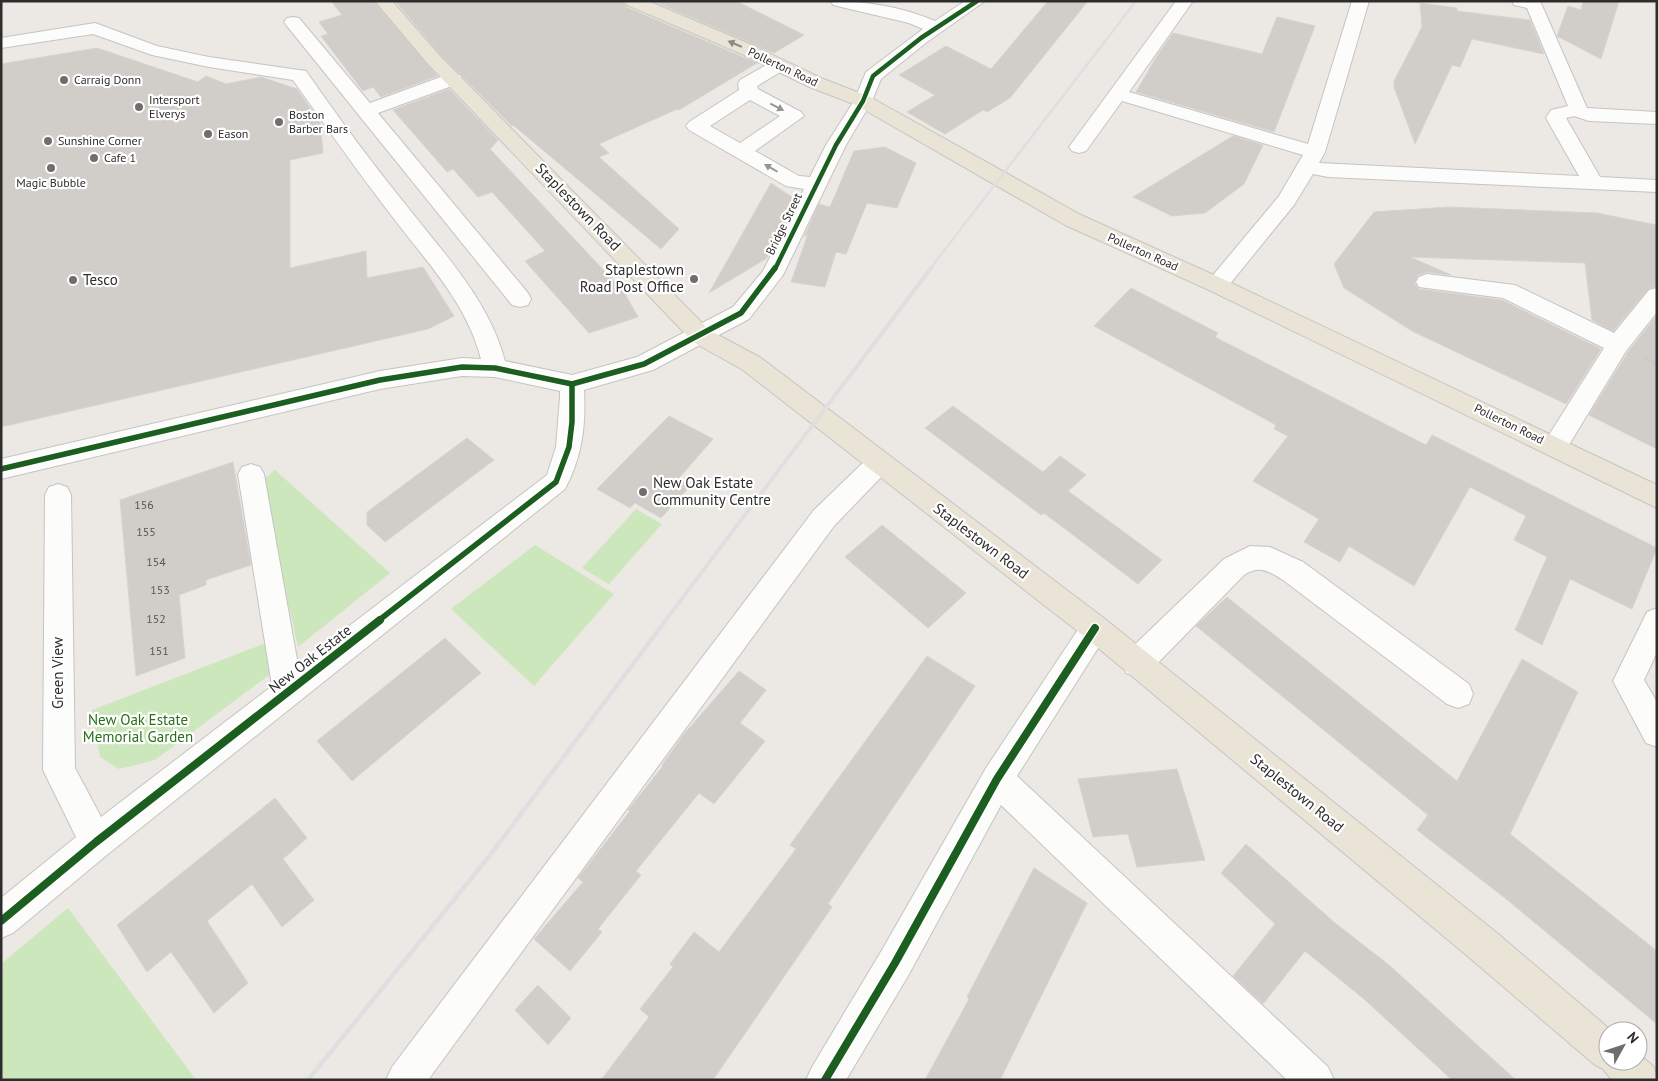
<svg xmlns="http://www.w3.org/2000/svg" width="1658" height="1081" font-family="'PT Sans',sans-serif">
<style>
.green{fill:#cde7bc}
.building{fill:#d1ceca;stroke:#d7d4d0}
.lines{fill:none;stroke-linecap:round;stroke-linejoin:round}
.minor-casing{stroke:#c5c4c4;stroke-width:2}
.major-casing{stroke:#c6c5c3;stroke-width:2}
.path{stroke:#c8c8c8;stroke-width:3;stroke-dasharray:4 2.5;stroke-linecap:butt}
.minor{fill:#fcfcfb;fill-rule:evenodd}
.major{fill:#e9e4d5;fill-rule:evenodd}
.rail-far2{stroke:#dfdfe1;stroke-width:2.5}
.rail-far1{stroke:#dfdfe1;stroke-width:4}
.rail{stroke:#dfdfe1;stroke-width:4.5}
.cycleway-far2-casing{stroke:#fff;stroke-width:7}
.cycleway-far1-casing{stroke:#fff;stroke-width:9}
.cycleway-casing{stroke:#fff;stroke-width:11}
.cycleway-far2{stroke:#1b5e20;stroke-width:4.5}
.cycleway-far1{stroke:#1b5e20;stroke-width:5.5}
.cycleway{stroke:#1b5e20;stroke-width:8}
.oneway{fill:#8b8881}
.oneway2{fill:#949494}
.poi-dot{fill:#706e6d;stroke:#fff;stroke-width:2}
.labels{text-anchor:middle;stroke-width:4.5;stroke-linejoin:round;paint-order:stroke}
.far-street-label{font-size:12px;fill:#2d2d2d;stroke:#fff}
.far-poi-label{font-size:12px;fill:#2d2d2d;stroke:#fff;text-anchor:start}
.number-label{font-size:12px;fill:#585756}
.street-label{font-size:15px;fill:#2d2d2d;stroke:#fff}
.poi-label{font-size:15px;fill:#2d2d2d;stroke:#fff;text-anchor:start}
.park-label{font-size:15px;fill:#2a6f19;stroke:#fff}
</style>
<rect width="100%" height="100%" fill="#ece8e4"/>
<g class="green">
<path d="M275,470L390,573L298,647L261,482Z"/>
<path d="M636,509L662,524L609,584L582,568Z"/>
<path d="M535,545L614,594L534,686L451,609Z"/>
<path d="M271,641L277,669L155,760L119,769L100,757L92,710Z"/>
<path d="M68,908L196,1080H1V964Z"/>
</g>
<g class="building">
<path d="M331,1H373L437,76L381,97L373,87L363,91L321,36L328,34L319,22L342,15Z"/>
<path d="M395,1H623L626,7L757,63L679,110L677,109L599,144L609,153L599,157L679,229L661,249L513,125L512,126L441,55Z"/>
<path d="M653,1H736L804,35L774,53Z"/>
<path d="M1048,1H1088L1010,98L987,112L983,110L945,134L907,112L935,95L899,75L946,46L991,69Z"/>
<path d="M1583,1H1619L1601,59L1557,36L1568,6L1581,10Z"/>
<path d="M1420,3L1457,8V11L1530,20L1544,54L1472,39L1460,67L1452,65L1415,144L1394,87V81L1422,27Z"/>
<path d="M1277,17L1315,26L1274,132L1136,92L1157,56L1173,33L1262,54Z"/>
<path d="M97,48L198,82L206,76L226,84L261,77L297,89L320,122L323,153L290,160V268L366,251L367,278L423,267L454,316L428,329L1,427V64Z"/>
<path d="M449,89L498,140L490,149L624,292L638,317L589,333L525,261L545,251L492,192L478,197L453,169L447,172L393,110Z"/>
<path d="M1233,136L1263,145L1244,184L1205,213L1172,216L1133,197Z"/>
<path d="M885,147L916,163L897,208L867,203L846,254L836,252L825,287L791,282L808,234L804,237L819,204L830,207L854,151Z"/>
<path d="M771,183L796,200L767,258L709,293Z"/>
<path d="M1449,207L1597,213L1657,225V286L1648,289L1613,331L1592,320L1585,263L1410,257L1451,275L1427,272L1418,275L1414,283L1419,289L1502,300L1601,349L1566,404L1412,331L1344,288L1334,264L1374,212Z"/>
<path d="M1131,288L1218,333L1215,337L1426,445L1432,435L1657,548L1632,609L1570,579L1542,645L1515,630L1547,557L1514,540L1526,516L1470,487L1414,586L1349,546L1340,562L1304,542L1319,519L1253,481L1288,436L1274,429L1276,425L1094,326Z"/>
<path d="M1657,315V449L1589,415L1628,352Z"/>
<path d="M953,406L1043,472L1060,456L1086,475L1068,491L1162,560L1138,584L1044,513L1041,515L925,428Z"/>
<path d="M669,416L713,439L679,478L691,485L661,518L635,503L630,508L597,489Z"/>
<path d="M467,438L494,460L385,542L367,525V512Z"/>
<path d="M233,462L251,565L206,580V585L179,595L185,658L136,676L120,500Z"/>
<path d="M882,525L966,593L928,628L845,557Z"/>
<path d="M1227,597L1457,781L1522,659L1578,692L1510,834L1657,951V1024L1505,898L1417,830L1428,815L1196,626Z"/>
<path d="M445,638L481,673L352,781L317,741Z"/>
<path d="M927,656L975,686L828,904L832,907L713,1080H601L649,1017L640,1009L673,967L670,964L694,932L719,952L796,849L790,845Z"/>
<path d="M739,671L766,690L740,723L765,741L714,804L699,793L636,871L641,875L598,929L602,932L570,971L534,939L583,882L578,878L630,811L628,810L663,766L662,765L684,734Z"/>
<path d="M1177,769L1205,860L1137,867L1128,834L1093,837L1078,779Z"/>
<path d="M275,798L307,838L283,859L314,900L282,927L252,884L207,921L248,983L214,1013L171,952L147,972L117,925Z"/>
<path d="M1246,844L1335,923L1389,965L1516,1080H1452L1364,999L1305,951L1263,1004L1233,976L1275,924L1221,873Z"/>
<path d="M1034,868L1087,903L1000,1080H925L969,999L967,997Z"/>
<path d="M538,985L571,1018L548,1045L515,1010Z"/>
</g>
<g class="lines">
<defs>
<g id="minor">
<path d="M831,1C866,1 902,7 935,21L965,1H985L927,42L881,79L872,101L846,145L783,275L749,319L653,370L584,390C586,426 582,457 565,489L108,854L13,933L1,938V898L76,837L43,770L45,495L49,487L58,484L67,487L71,495L75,768L101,817L272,686L238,474L242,467L251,464L260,467L264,474L298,665L547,475L556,447L560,397V391L495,377L462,376L380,389L1,479V459L380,371L462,358L481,359C467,303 425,260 391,215C357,171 325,125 293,80L209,67L152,55L93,34L1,48V38L95,23L157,46L209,57L306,71C338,117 371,162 406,205C444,254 489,300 505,361L572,375L637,357L733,307L763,271L804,189L786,186L689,130L686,126L689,122L739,90L738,84L740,80L773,61H785L788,65L785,69L757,86L758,89L801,112L804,116L755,151L799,176L810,177L826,145L854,101L866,72L923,29L909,23L833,5ZM750,100L780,116L740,143L710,126Z"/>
<path d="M1176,1H1193L1129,92L1308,144L1352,1H1369L1325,152L1319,163L1579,176L1546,118L1551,110L1568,106L1527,8L1514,5L1512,1H1540L1587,108L1657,112V124L1589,121L1574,116L1566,118L1600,177L1657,180V192L1328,177L1313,174L1294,205L1225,290L1217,293L1209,290L1206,285L1209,280L1279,196L1303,155L1122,101L1086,151L1079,153L1072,151L1069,147Z"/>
<path d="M293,17L299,18L370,103L446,75H460L462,79L460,83L378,113L528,293L531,299L528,305L520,307L512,305L287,26L284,22L287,18Z"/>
<path d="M1427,274L1515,285L1614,333L1649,290L1657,288V312L1626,351L1564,453L1555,456L1546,453L1542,446L1604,348L1503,298L1419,287L1416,282L1419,277Z"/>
<path d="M879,453L888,456L892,463L888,470L834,526L428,1080H386L392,1067L814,510L870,456Z"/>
<path d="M1250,546L1270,547L1303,562L1469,684L1473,694L1469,704L1458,708L1447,704L1283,580C1268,571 1260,565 1244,575L1148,673L1137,677L1126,673L1122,663L1126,653L1224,559Z"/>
<path d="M1657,608V652L1644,680L1657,702V747L1646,743L1613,681L1647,612Z"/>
<path d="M1095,615L1105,619L1110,628L1105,637L1017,776L1328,1067L1334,1080H1287L1001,805L908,976L846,1080H806L812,1067L882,950L986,768L1085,619Z"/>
</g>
<g id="major">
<path d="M375,1H392L440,56L709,330L761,358L1105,619L1497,933L1612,1031H1608V1061H1638V1053L1654,1067L1657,1080H1612L1603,1069L1595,1065L1471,959L1085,637L743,370L693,342L428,64Z"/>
<path d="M625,1H648L754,46L821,78L870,97L1081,215L1225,280L1657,485V508L1209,290L1065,225L856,105L807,86L742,54L627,5Z"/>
</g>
</defs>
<use href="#minor" class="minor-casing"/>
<use href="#major" class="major-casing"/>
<path class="path" d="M1646,359L1657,364"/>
<use href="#minor" class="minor"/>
<use href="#major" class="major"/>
<path class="rail-far2" d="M930,269L1136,1"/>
<path class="rail-far1" d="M665,621L931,268"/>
<path class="rail" d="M308,1080L491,854L666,620"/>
<defs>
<path id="cycleway-far2" d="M775,269L836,145L863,101L873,76L921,38L977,1"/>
<g id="cycleway-far1">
<path d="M1,469L380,380L462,367L495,368L572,384L644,364L741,313L775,268"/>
<path d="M378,621L556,482L569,447L572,422V384"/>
</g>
<g id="cycleway">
<path d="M1,921L96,842L380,620"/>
<path d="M825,1080L895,963L997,779L1095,628"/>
</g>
</defs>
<use href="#cycleway-far2" class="cycleway-far2-casing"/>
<use href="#cycleway-far1" class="cycleway-far1-casing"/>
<use href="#cycleway" class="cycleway-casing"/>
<use href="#cycleway-far2" class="cycleway-far2"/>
<use href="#cycleway-far1" class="cycleway-far1"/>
<use href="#cycleway" class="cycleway"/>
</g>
<defs><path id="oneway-solid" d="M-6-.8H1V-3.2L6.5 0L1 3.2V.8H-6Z" transform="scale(1.25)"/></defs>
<use class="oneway" href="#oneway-solid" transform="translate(735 44) rotate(-157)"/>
<g class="oneway2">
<use href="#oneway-solid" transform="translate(777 107) rotate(27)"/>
<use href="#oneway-solid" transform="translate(771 168) rotate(-150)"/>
</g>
<g class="poi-dot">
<circle cx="64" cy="80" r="5"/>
<circle cx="139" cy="107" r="5"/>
<circle cx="279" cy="122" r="5"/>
<circle cx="208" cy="134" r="5"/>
<circle cx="48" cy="141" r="5"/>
<circle cx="94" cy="158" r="5"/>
<circle cx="51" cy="168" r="5"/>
<circle cx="694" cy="279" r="5"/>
<circle cx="73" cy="280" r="5"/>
<circle cx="643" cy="492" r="5"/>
</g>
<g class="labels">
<g class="far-street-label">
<text transform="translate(783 67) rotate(25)" y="4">Pollerton Road</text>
<text transform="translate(784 224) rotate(-64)" y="4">Bridge Street</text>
<text transform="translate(1143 252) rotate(24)" y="4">Pollerton Road</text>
<text transform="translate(1509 424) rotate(26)" y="4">Pollerton Road</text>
</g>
<g class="far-poi-label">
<text x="74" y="84">Carraig Donn</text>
<text x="149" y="104">Intersport<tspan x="149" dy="14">Elverys</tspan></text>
<text x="289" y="119">Boston<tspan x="289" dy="14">Barber Bars</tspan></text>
<text x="218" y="138">Eason</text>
<text x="58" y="145">Sunshine Corner</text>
<text x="104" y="162">Cafe 1</text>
<text x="51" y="187" text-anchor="middle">Magic Bubble</text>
</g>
<g class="number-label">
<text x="144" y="509">156</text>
<text x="146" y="536">155</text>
<text x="156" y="566">154</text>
<text x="160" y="594">153</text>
<text x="156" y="623">152</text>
<text x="159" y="655">151</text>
</g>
<g class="street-label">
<text transform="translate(578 207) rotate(46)" y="5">Staplestown Road</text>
<text transform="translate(981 541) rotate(37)" y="5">Staplestown Road</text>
<text transform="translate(310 659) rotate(-38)" y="5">New Oak Estate</text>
<text transform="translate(58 673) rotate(-90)" y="5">Green View</text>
<text transform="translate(1297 793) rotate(39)" y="5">Staplestown Road</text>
</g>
<g class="poi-label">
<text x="684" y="275" text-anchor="end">Staplestown<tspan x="684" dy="17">Road Post Office</tspan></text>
<text x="83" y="285">Tesco</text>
<text x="653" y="488">New Oak Estate<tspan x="653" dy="17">Community Centre</tspan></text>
</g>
<g class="park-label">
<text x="138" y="725">New Oak Estate<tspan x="138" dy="17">Memorial Garden</tspan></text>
</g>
</g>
<rect width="1658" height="1081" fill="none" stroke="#2d2d2d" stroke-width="5"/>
<g transform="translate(1623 1046) rotate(50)"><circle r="24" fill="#ffffff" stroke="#ababab"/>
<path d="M0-4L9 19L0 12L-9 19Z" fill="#706e6d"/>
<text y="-8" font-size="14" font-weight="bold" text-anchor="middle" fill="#2d2d2d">N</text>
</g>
</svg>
